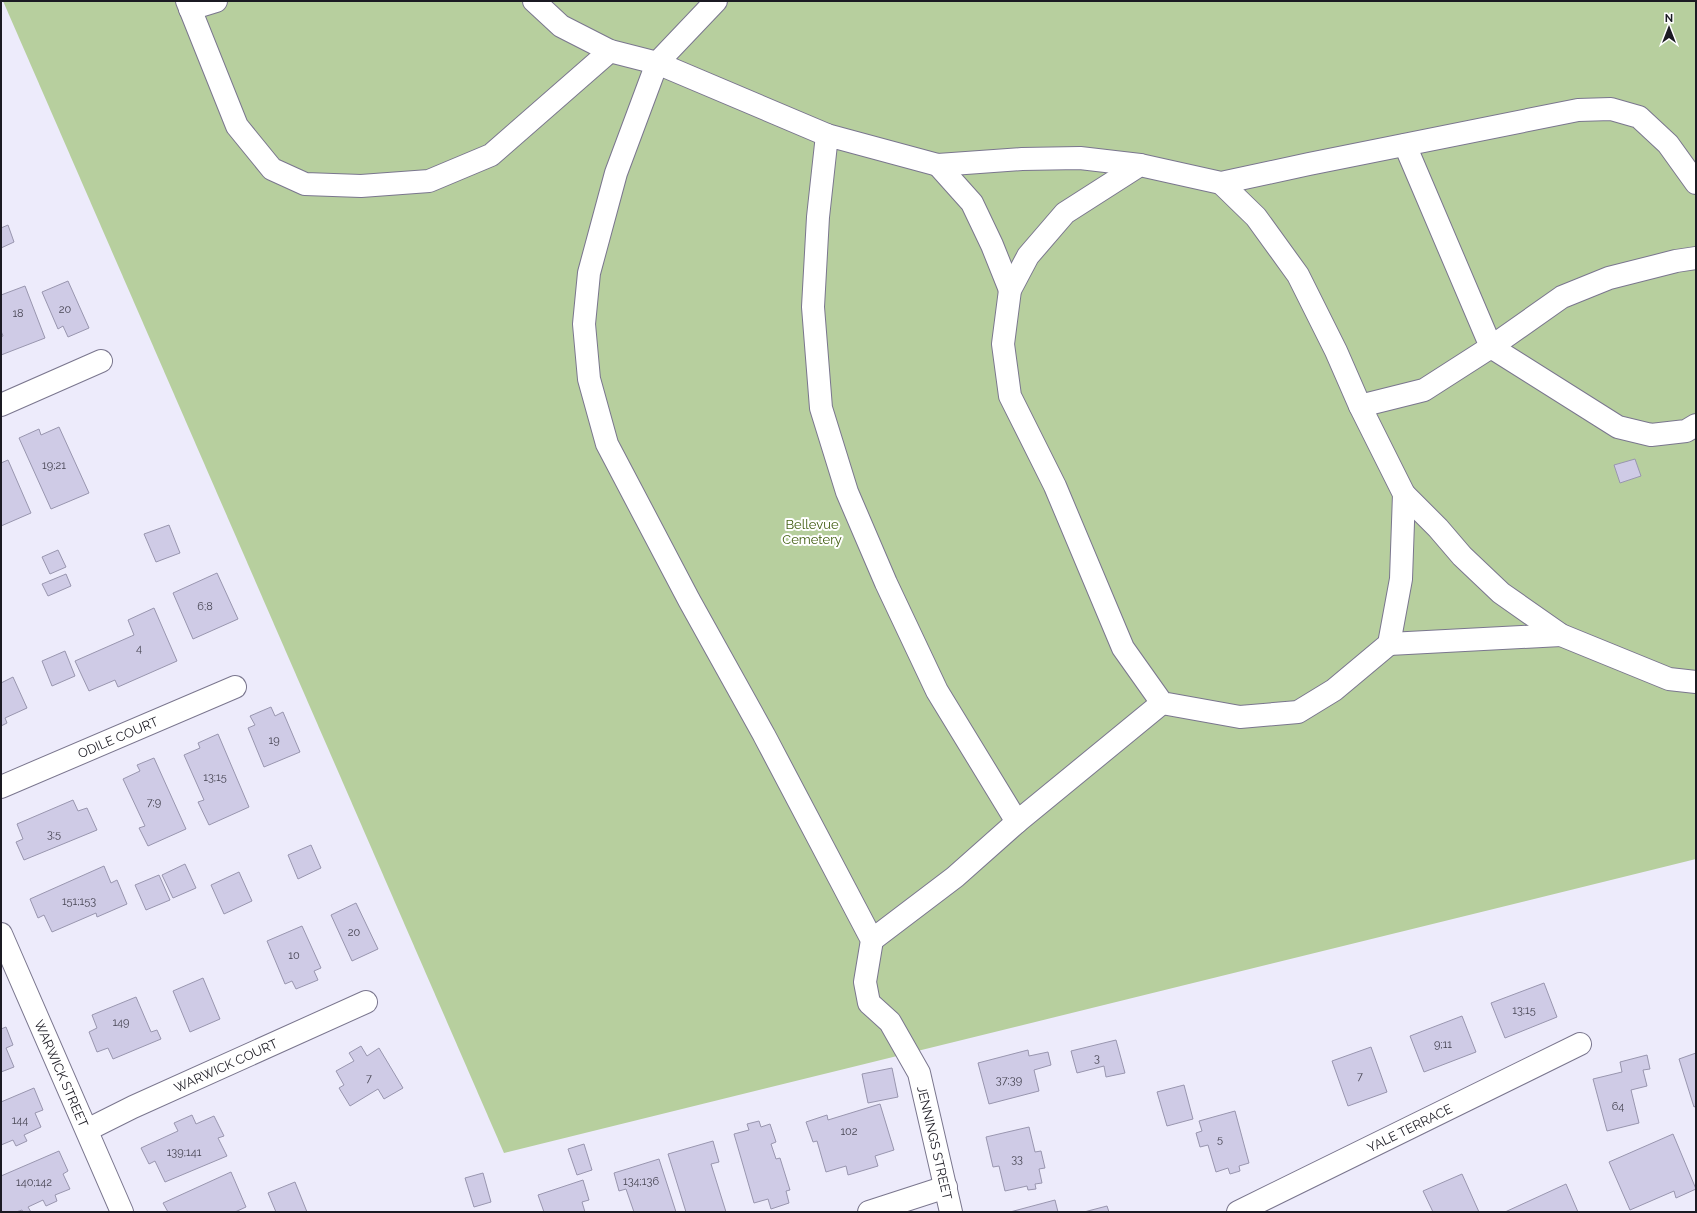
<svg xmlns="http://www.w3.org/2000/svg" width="1697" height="1213" font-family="Raleway,sans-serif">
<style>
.green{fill:#b7cf9e}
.building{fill:#cfcbe6;stroke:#9996af}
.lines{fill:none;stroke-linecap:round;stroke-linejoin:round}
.minor-casing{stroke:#7a768e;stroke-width:24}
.minor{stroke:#fff;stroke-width:22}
.labels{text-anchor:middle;stroke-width:4;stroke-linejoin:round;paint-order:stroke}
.number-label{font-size:11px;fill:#484654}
.park-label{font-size:13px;fill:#3f5c0f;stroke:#fff}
.street-label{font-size:13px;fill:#1b1a23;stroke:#fff}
</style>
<rect width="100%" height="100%" fill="#edebfb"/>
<path class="green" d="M3,1H1696V859L504,1153Z"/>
<g class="building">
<path d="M8,225L14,242L1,248V228Z"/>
<path d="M68,281L89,328L68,337L63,326L58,329L42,292Z"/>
<path d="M25,286L45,338L1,355V337L3,336L1,331V295Z"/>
<path d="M59,427L89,493L51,509L19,438L39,429L41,435Z"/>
<path d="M1635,459L1641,476L1620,483L1614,465Z"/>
<path d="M8,460L31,513L1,526V463Z"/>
<path d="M169,525L180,553L156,562L144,534Z"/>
<path d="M58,550L66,567L50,574L42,557Z"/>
<path d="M217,573L238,619L193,639L173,593Z"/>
<path d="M66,574L71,586L48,596L42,584Z"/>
<path d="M154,608L177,661L118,687L115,680L89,691L75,661L134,635L128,620Z"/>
<path d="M65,651L75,676L52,686L42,661Z"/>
<path d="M13,677L27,708L5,718L7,723L1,726V683Z"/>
<path d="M271,707L275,716L283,712L300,752L264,767L248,728L255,725L250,716Z"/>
<path d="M218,734L249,807L209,825L198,802L204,800L184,755L200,748L198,743Z"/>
<path d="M154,758L186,829L148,846L139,828L145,826L123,779L140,771L137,765Z"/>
<path d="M73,800L78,811L87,808L97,830L24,860L16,842L23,839L17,824Z"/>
<path d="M311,845L321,868L298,879L288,855Z"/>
<path d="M185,864L196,888L173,898L162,875Z"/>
<path d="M104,866L111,883L117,880L127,904L97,917L96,913L52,932L44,915L38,918L30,899Z"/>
<path d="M239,872L252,901L224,914L211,885Z"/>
<path d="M159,875L170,900L146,910L135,885Z"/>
<path d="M356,903L378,949L352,961L331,915Z"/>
<path d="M302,926L321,968L314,971L318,980L296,989L292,981L285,984L267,941Z"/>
<path d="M203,978L220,1019L190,1032L173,991Z"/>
<path d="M1544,983L1557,1017L1505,1038L1491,1003Z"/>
<path d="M136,997L151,1032L157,1030L161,1039L113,1059L108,1048L97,1052L89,1032L97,1028L92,1015Z"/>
<path d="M1462,1016L1476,1052L1424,1072L1410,1036Z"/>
<path d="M6,1027L13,1045L6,1048L14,1067L1,1072V1029Z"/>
<path d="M1116,1040L1125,1073L1106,1077L1104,1066L1077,1073L1071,1051Z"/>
<path d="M361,1046L367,1056L379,1048L403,1088L384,1099L378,1089L350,1106L339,1088L344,1085L336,1071L354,1061L349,1053Z"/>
<path d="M1371,1047L1387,1092L1348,1106L1332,1061Z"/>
<path d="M1028,1050L1029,1056L1048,1052L1051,1065L1034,1070L1039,1091L989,1104L978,1063Z"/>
<path d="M1696,1053V1106L1694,1107L1679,1059Z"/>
<path d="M1647,1055L1650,1069L1643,1070L1647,1086L1631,1090L1639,1123L1607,1131L1593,1079L1622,1072L1620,1062Z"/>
<path d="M892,1068L898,1097L868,1103L862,1074Z"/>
<path d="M1184,1085L1193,1119L1167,1126L1157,1092Z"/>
<path d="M34,1088L43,1110L35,1113L41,1127L24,1135L27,1141L16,1146L13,1140L1,1145V1102Z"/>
<path d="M880,1104L894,1150L875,1156L878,1166L848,1175L846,1166L826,1172L817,1141L813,1142L806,1122L827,1115L828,1120Z"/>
<path d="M1235,1111L1249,1163L1239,1166L1240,1171L1230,1174L1228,1168L1216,1172L1208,1145L1200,1147L1196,1133L1202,1131L1199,1121Z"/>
<path d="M192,1115L196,1124L214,1116L224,1136L218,1138L227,1156L165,1182L155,1161L149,1164L141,1148L178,1131L174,1123Z"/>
<path d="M759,1121L761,1127L770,1124L776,1142L771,1144L776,1159L780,1158L790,1190L786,1191L789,1203L771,1209L768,1199L754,1203L734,1134L749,1130L747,1124Z"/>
<path d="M1029,1127L1035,1152L1041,1151L1045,1168L1039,1169L1042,1183L1035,1184L1036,1189L1028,1190L1027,1186L1005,1191L999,1166L993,1167L986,1137Z"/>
<path d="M1673,1134L1696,1189L1676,1198L1674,1191L1630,1210L1609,1162Z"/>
<path d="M713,1141L719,1162L711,1164L726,1212H686L668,1154Z"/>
<path d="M584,1144L592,1170L577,1175L568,1149Z"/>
<path d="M59,1151L68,1171L63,1174L70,1189L55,1195L57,1201L46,1206L43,1200L28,1207L31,1212H23L22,1210L16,1212H1V1176Z"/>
<path d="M659,1159L676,1212H634L626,1189L619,1191L614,1173Z"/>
<path d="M231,1172L246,1207L235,1212H168L163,1203Z"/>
<path d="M483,1173L491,1202L474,1207L465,1178Z"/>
<path d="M1462,1174L1479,1212H1433L1423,1191Z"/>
<path d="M583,1180L589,1200L582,1202L585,1212H544L538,1195Z"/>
<path d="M295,1182L307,1212H276L268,1193Z"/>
<path d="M1566,1184L1578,1212H1505Z"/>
<path d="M1055,1200L1058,1212H1010Z"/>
<path d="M1107,1206L1109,1212H1084Z"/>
</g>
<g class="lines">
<defs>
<g id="minor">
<path d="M187,1L237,126L272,169L305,184L361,186L429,181L491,155L610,51"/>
<path id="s1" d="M534,1L561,26L610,51L657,63L616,173L589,273L584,324L589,379L607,444L689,600L764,735L872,940L865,982L869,1003L890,1022L919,1073L951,1212"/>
<path d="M716,1L657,63L827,135"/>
<path d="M190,9L216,1"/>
<path d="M1405,145L1491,347L1562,297L1609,278L1676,261L1696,258"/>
<path d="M938,165L972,203L992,245L1010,290"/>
<path d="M1140,165L1080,158L1022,159L938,165L827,135L818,217L813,307L821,408L847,492L886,583L937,691L1017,822L1162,703"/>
<path d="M1221,183L1256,217L1298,275L1336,351L1360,406"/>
<path d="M1696,183L1668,144L1639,117L1611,109L1578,110L1309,164L1221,183L1140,165L1065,213L1028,256L1010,290L1003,344L1010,396L1055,486L1123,648L1162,703L1240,717L1298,712L1334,690L1389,644L1401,579L1404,494L1360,406L1424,390L1491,347L1618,427L1651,435L1686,431L1696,425"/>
<path d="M1,405L101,361"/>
<path d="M1404,494L1438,528L1462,556L1501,593L1561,635L1669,679L1696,682"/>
<path d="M1389,644L1561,635"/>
<path id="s2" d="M1,787L235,687"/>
<path id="s3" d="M1,934L122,1212"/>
<path d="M872,940L955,877L1017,822"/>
<path id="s4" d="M87,1130L133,1107L366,1002"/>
<path d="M869,1212L946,1187"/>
<path id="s5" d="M1238,1212L1580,1044"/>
</g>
</defs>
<use href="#minor" class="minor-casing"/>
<use href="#minor" class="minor"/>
</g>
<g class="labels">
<g class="number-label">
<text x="65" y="313">20</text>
<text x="18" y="317">18</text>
<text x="54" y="469">19;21</text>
<text x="205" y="610">6;8</text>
<text x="139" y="652">4</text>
<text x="274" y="744">19</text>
<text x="215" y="781">13;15</text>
<text x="154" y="806">7;9</text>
<text x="54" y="838">3;5</text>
<text x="79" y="905">151;153</text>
<text x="354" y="936">20</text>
<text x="294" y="959">10</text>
<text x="1524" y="1014">13;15</text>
<text x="121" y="1026">149</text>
<text x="1443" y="1048">9;11</text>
<text x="1097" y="1062">3</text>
<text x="1360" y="1080">7</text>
<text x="369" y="1082">7</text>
<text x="1009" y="1084">37;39</text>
<text x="1618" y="1110">64</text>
<text x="20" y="1124">144</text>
<text x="849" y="1135">102</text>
<text x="1220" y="1143">5</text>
<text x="184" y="1156">139;141</text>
<text x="1017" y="1163">33</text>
<text x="641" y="1185">134;136</text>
<text x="34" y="1186">140;142</text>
</g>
<g class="park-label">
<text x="812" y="529">Bellevue<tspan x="812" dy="15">Cemetery</tspan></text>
</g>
<g class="street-label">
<text dy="5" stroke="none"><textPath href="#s2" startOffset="127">ODILE COURT</textPath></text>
<text dy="5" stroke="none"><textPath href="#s4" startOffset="153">WARWICK COURT</textPath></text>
<text dy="5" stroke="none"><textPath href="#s3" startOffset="152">WARWICK STREET</textPath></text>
<text dy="5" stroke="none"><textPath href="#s5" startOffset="191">YALE TERRACE</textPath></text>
<text dy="5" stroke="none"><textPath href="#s1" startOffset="1320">JENNINGS STREET</textPath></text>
</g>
</g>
<rect width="1697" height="1213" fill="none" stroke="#1b1a23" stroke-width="4"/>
<g transform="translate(1669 28)" stroke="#ffffff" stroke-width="3" paint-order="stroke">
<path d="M0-3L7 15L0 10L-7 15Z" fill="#1b1a23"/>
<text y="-6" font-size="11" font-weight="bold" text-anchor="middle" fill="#1b1a23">N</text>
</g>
</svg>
